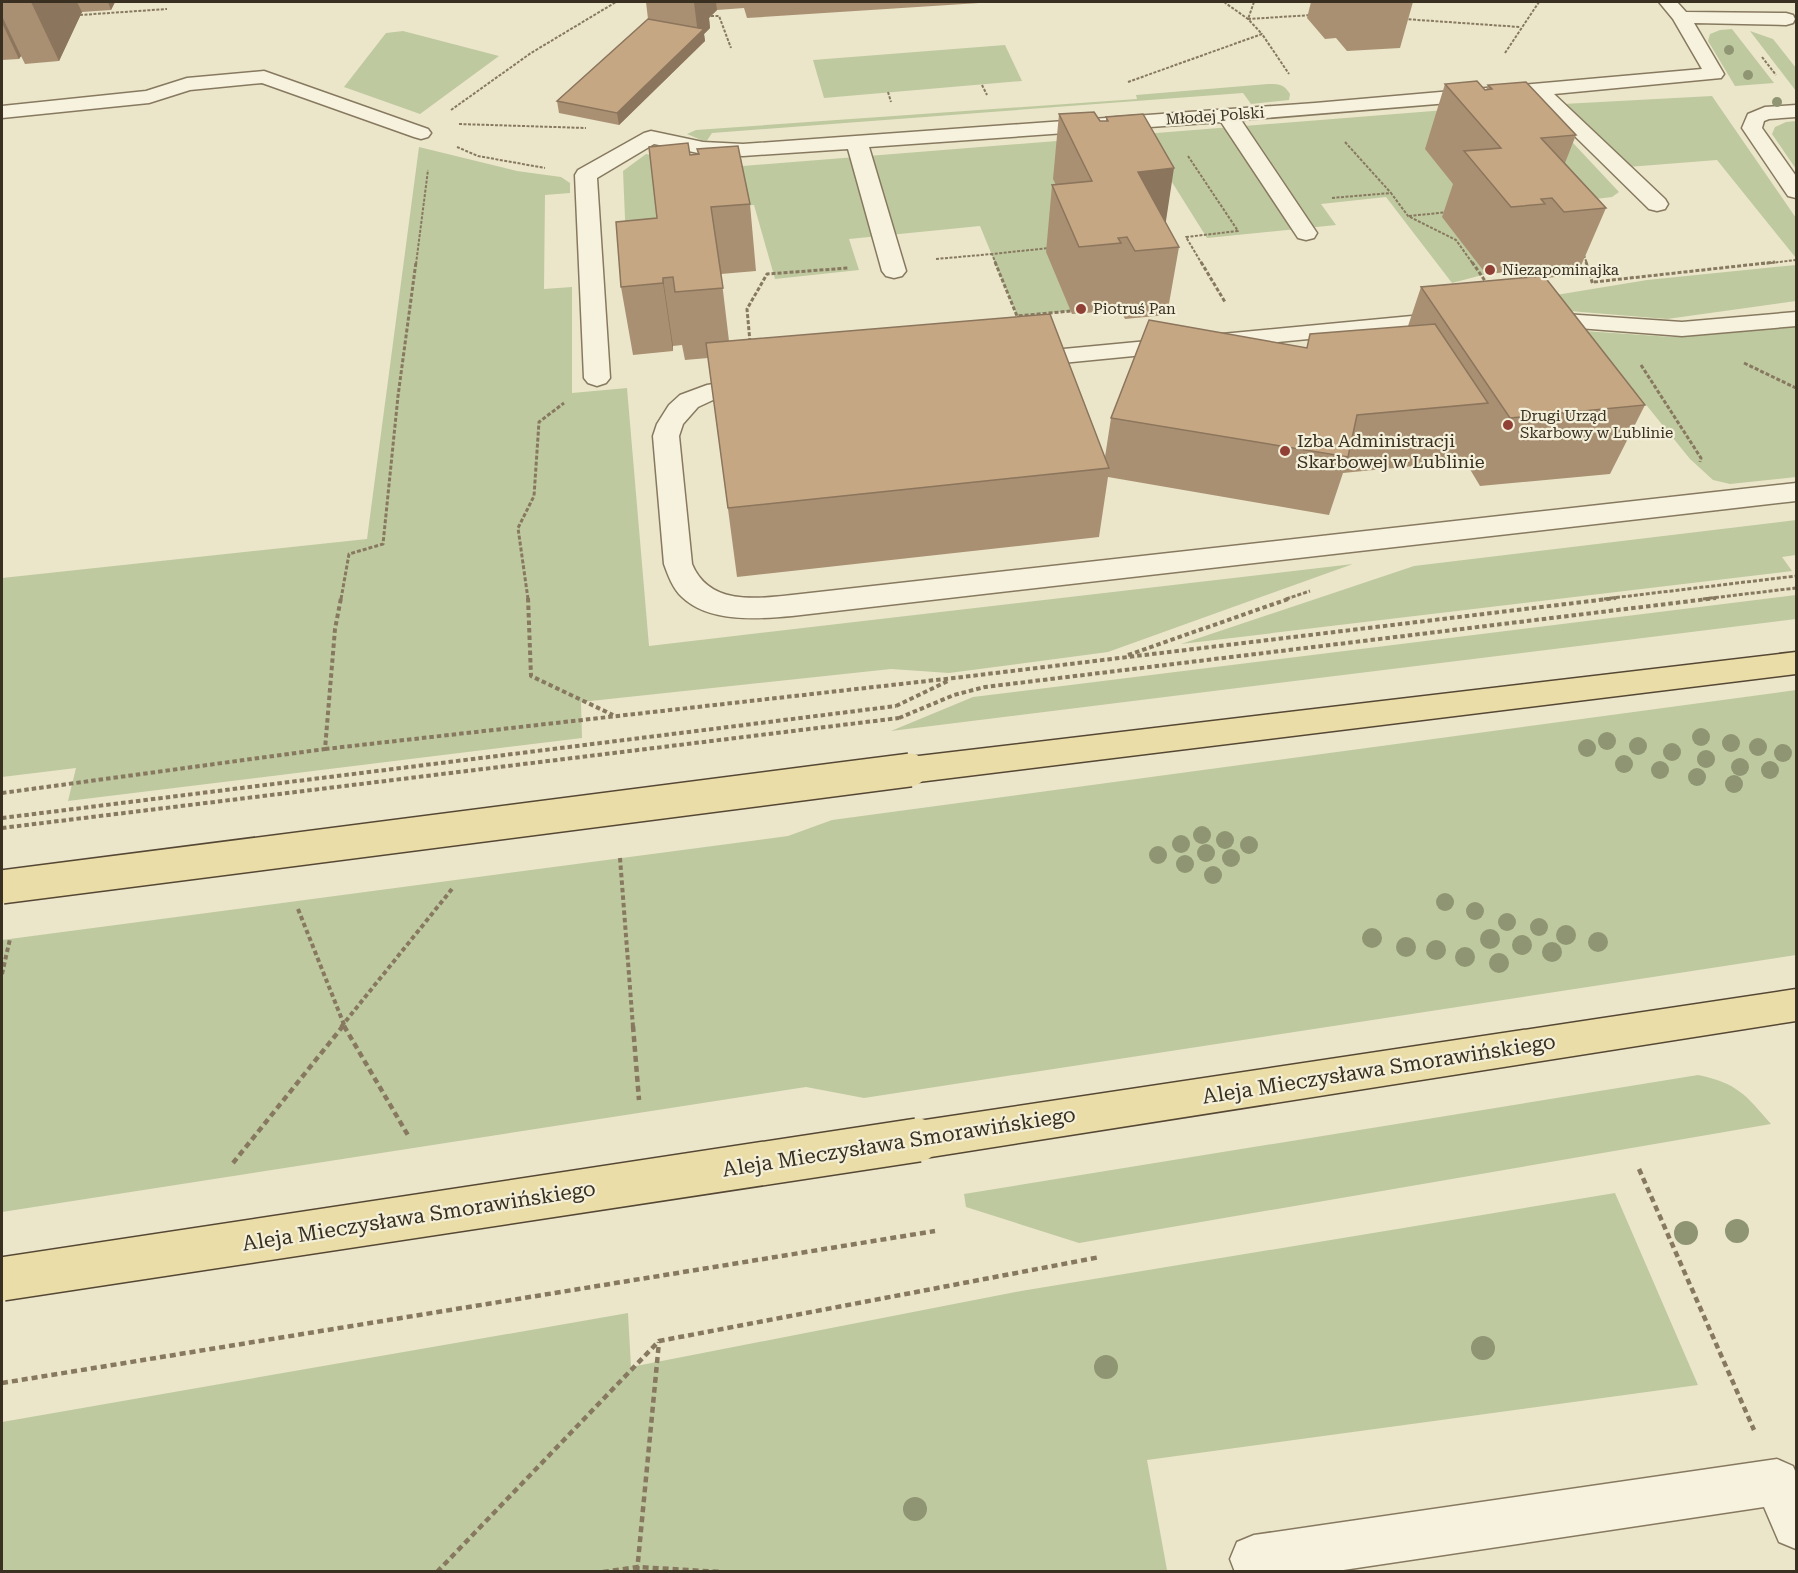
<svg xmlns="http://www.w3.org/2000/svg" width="1798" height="1573" font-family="'Roboto Serif',serif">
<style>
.green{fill:#bfc99f}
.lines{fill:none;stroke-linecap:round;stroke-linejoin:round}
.minor-casing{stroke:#877960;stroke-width:3}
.major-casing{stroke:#554734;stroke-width:3}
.path-far3{stroke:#877960;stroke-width:2;stroke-dasharray:3 1.5;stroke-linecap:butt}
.path-far2{stroke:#877960;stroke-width:3;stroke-dasharray:4 2;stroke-linecap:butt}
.path-far1{stroke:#877960;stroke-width:4;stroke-dasharray:4.5 3;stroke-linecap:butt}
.path{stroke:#877960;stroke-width:4.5;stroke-dasharray:6 4;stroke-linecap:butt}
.minor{fill:#f6f2dd;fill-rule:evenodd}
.major{fill:#eadda7;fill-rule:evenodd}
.major-bridge-far1-casing{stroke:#554734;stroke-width:36;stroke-linecap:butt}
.major-bridge-casing{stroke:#554734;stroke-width:46;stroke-linecap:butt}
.path-bridge-far1{stroke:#877960;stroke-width:4;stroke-dasharray:4.5 3;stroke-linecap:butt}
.path-bridge{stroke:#877960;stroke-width:4.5;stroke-dasharray:6 4;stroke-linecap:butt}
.major-bridge-far1{stroke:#eadda7;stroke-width:33}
.major-bridge{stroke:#eadda7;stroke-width:43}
.tree{fill:#8f9573}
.wall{fill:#aa9072}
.shaded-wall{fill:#8b755c}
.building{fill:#c6a784;stroke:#8b755c;stroke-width:1.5}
.poi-dot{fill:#904035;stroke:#f3efd9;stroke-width:2}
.labels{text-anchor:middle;stroke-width:4.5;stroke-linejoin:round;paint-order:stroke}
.far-street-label{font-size:15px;fill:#393022;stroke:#f3efd9}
.far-poi-label{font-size:15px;fill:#393022;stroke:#f3efd9;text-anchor:start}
.poi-label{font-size:18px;fill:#393022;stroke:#f3efd9;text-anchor:start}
.near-street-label{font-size:21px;fill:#393022;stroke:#f3efd9}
</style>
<rect width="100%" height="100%" fill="#ebe6ca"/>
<g class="green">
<path d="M1732,29L1774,83L1735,86L1708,41L1710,34L1720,30Z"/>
<path d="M403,31L499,56L420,114L344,87L386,33Z"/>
<path d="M1750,31L1773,39L1796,68V91Z"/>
<path d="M1005,45L1022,81L824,98L813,60Z"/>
<path d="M1268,84C1279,84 1284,84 1290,94L1289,100L1251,104L1243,93L712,133L706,142L687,134L696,130L1137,99L1136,95Z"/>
<path d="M1712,96L1796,218V258L1717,160L1628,167L1563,104Z"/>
<path d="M1508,105L1544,112L1619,192L1612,197L1477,214L1486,274L1452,283L1386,197L1321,204L1336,225L1207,238L1165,171L1084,248L1071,311L1017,316L980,226L849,239L859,270L775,279L754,205L696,209L667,286L628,289L623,171L646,154L730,167Z"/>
<path d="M1796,121V169L1772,134L1775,127L1786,122Z"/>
<path d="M419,147L517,171L561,177L570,183V193L545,195L544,289L572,287V393L627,388L649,646L1353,564L1108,652L949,673L891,669L581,702L582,738L68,801L76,768L2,777V578L367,539Z"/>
<path d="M1796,265V301L1667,319L1496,305L1647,280Z"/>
<path d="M1796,326V477L1730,484L1713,480L1690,459L1592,338L1569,330L1672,337Z"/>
<path d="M1796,520V555L1782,557L1792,571L1181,644L1414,566Z"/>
<path d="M1796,595V619L891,731L973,697Z"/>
<path d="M1796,690V955L864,1098L806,1087L2,1212V940L788,836L832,820Z"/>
<path d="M1698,1075C1737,1083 1746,1095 1771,1124L1079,1243L966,1207L964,1194Z"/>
<path d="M1615,1193L1698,1385L1147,1460L1167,1570L2,1571V1422L628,1313L631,1367L1021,1291Z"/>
</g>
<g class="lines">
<defs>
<g id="minor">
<path d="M1659,2H1677L1686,12L1786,13L1793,15L1795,19L1793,23L1786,25L1694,23L1724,74L1721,78L1554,94L1665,199L1668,204L1665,209L1657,211L1649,209L1534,96L1241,120L1317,233L1314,238L1306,240L1298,238L1221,122L869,147L906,271L902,276L894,278L886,276L882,271L848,149L743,156L703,154L654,144L597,178L610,378L606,383L597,386L588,383L584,378L575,175L578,170L644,133L651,131L703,142L743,144L1315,103L1702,69L1673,19Z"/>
<path d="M264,71L428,129L431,133L428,137L421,139L414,137L262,83L190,90L149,103L2,118V106L146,91L187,78Z"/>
<path d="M1796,105V117L1769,119L1764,121L1762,128L1796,176V198L1788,196L1742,128L1748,114L1765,107Z"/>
<path d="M1454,312L1463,314L1466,319L1463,324L1021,367L1012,365L1009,360L1012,355L1021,353Z"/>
<path d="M1535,312L1682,322L1796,312V326L1682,336L1526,324L1523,319L1526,314Z"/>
<path d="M758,377L767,380L771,385L767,390L713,400L698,407L683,424L679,436L692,564C709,605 755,599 792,595L1796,483V501L792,616C758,619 709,623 682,597C673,589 668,575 664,564L653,436L657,424L669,405L680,395L707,385Z"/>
<path d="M1777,1459L1793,1466L1796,1473V1549L1779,1542L1764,1507L1330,1572H1235L1230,1559L1237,1542L1254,1535Z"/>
</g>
<g id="major">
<path d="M1796,652V674L910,783L898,779L894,770L898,761L910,757Z"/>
<path d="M1796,989V1021L918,1159L904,1153L898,1140L904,1127L918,1121Z"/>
</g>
</defs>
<use href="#minor" class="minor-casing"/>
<use href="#major" class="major-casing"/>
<g class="path-far3">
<path d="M1224,2L1248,19L1262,34"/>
<path d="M1254,2L1248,19L1312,15"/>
<path d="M80,15L167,9"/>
<path d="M711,16H719L731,48"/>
<path d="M1404,19L1520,27"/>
<path d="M1505,53L1539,2"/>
<path d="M1762,57L1776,75"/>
<path d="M1128,82L1262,34L1289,74"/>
<path d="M982,85L987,95"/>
<path d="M888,92L891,102"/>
<path d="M451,110L531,53L616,2"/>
<path d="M459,124L586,128"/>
<path d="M1345,142L1391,193"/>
<path d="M457,147L478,156L545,168"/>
<path d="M1188,156L1238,231L1186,237L1202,264"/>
<path d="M1332,198L1391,193L1408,216L1456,240L1473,264"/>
<path d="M1409,216L1449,212"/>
<path d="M1584,255L1587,264"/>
<path d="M936,259L992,254"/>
<path d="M416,264L428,170"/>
<path d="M996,264L992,254L1049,248"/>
<path d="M1762,264L1796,260"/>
</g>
<g class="path-far2">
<path d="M995,262L1017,316L1071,311"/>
<path d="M1201,262L1225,302"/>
<path d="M1472,262L1488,285"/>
<path d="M1586,262L1593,285"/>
<path d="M1594,282L1775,262"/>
<path d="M750,342L747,309L767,274L848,268"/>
<path d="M1744,363L1796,388"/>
<path d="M1641,365L1701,458L1700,462"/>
<path d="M341,599L349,554L383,544L398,396L416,262"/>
<path d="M528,599L518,528L534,496L539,422L564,403"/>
<path d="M1286,599L1310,591"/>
<path d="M1604,599L1796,576"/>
<path d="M1703,599L1796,588"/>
</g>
<g class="path-far1">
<path d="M528,598L531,676L613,715"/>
<path d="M1128,655L1291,598"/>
<path d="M896,706L950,680"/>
<path d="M899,718L954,695L985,687L1716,598"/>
<path d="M325,749L954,678L1616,598"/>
<path d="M2,793L325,749L335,629L341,598"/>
<path d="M620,858L633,1027"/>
<path d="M298,909L345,1027"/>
<path d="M2,974L10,939"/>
<path d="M341,1027L452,889"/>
</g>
<g class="path">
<path d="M344,1026L409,1137"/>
<path d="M633,1026L639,1100"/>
<path d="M233,1163L343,1026"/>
<path d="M1639,1169L1754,1430"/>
<path d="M437,1572L659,1341L1100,1257"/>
<path d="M603,1572L638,1567L721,1572"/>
<path d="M637,1572L659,1342"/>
</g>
<use href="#minor" class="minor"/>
<use href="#major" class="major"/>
<defs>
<path id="major-bridge-far1" d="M2,887L910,770"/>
<path id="major-bridge" d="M2,1279L918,1140"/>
</defs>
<use href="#major-bridge-far1" class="major-bridge-far1-casing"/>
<use href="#major-bridge" class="major-bridge-casing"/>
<g class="path-bridge-far1">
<path d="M2,818L896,706"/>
<path d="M2,828L899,718"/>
</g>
<path class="path-bridge" d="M2,1383L935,1231"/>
<use href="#major-bridge-far1" class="major-bridge-far1"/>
<use href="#major-bridge" class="major-bridge"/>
</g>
<g class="tree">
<circle cx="1729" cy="50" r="5"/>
<circle cx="1748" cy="75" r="5"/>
<circle cx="1777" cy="102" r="5"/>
<circle cx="1701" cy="737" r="9"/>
<circle cx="1607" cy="741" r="9"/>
<circle cx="1731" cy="743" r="9"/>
<circle cx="1638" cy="746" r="9"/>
<circle cx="1758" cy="747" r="9"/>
<circle cx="1587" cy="748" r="9"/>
<circle cx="1672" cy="752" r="9"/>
<circle cx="1783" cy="753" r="9"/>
<circle cx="1706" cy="759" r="9"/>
<circle cx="1624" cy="764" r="9"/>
<circle cx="1740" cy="767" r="9"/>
<circle cx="1660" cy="770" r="9"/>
<circle cx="1770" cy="770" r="9"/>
<circle cx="1697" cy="777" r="9"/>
<circle cx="1734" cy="784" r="9"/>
<circle cx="1202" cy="835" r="9"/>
<circle cx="1225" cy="840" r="9"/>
<circle cx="1181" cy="844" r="9"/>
<circle cx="1249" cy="845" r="9"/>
<circle cx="1206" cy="853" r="9"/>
<circle cx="1158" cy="855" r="9"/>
<circle cx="1231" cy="858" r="9"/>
<circle cx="1185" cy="864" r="9"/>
<circle cx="1213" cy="875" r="9"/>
<circle cx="1445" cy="902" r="9"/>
<circle cx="1475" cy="911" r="9"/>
<circle cx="1507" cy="922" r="9"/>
<circle cx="1539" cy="927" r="9"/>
<circle cx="1566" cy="935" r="10"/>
<circle cx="1372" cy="938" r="10"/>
<circle cx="1490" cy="939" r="10"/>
<circle cx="1598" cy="942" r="10"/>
<circle cx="1522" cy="945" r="10"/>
<circle cx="1406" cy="947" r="10"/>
<circle cx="1436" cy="950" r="10"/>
<circle cx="1552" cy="952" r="10"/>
<circle cx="1465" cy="957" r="10"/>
<circle cx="1499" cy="963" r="10"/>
<circle cx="1737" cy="1231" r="12"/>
<circle cx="1686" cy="1233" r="12"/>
<circle cx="1483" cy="1348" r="12"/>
<circle cx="1106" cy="1367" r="12"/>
<circle cx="915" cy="1509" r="12"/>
</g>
<g class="wall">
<path d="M2,2H115L111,10L82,12L59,61L25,64L21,56L19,59L2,60Z"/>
<path d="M646,2H995L747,18L744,8L717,10L709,18L710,28L704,34L705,41L619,125L559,113L557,101L648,19Z"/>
<path d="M1311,2H1413L1400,48L1347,51L1336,38L1325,39L1307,18Z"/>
<path d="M1445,84L1485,90H1486L1488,85L1576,135L1565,163L1606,208L1577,275L1545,278L1645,405L1610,474L1480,486L1465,461L1343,473L1329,515L1108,477L1099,537L737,577L708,358L685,360L682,345L673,346V351L633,355L621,287L690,155L698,154L697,149L750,204L756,271L721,274L729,341L1105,457L1111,418L1307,348L1408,326L1421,287L1536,277L1526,265L1521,266L1519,271L1486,274L1442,217L1453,184L1425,149Z"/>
<path d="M1059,114L1100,121H1106V117L1179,247L1167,315L1125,319L1118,305H1112L1111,311L1072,314L1046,252L1052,185H1056L1053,179Z"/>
</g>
<g class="shaded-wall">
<path d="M31,2H77L82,12L59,61Z"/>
<path d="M108,2H115L111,10Z"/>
<path d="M694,2H716L717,10L709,18L710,28L704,34L705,41L619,125L617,113L698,35Z"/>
<path d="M2,16L21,56L19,59L2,23Z"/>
<path d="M1174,168L1164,234L1138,172Z"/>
<path d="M663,278L673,346V351L663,283Z"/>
</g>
<g class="building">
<path d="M648,19L704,29L617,113L557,101Z"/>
<path d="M1477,81L1485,90L1492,89L1488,85L1526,82L1576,135L1541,138L1606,208L1564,212L1552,198L1541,199L1545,204L1511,207L1464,151L1501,148L1445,84Z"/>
<path d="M1094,112L1100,121H1108L1106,117L1143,114L1174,168L1138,172L1179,247L1135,251L1127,237L1118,238L1121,243L1079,247L1052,185L1092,181L1059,114Z"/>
<path d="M688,143L690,155L699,154L697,149L738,146L750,204L711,207L723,288L675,292L673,277L663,278V283L621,287L616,222L657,218L649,147Z"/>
<path d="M1544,276L1645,405L1510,418L1421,287Z"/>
<path d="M1050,314L1109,468L728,508L706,343Z"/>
<path d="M1149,320L1307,348L1310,334L1435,324L1488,403L1357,415L1348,457L1111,418Z"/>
</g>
<g class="poi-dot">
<circle cx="1490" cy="270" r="6"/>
<circle cx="1081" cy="309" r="6"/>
<circle cx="1508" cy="425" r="6"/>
<circle cx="1285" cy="451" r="6"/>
</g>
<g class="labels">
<g class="far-street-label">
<text transform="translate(1215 116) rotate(-4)" y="5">Młodej Polski</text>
</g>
<g class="far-poi-label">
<text x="1502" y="275">Niezapominajka</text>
<text x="1093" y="314">Piotruś Pan</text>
<text x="1520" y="421">Drugi Urząd<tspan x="1520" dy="17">Skarbowy w Lublinie</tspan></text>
</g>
<g class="poi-label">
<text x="1297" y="447">Izba Administracji<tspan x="1297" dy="21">Skarbowej w Lublinie</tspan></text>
</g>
<g class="near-street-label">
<text transform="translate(1379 1069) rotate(-9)" y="7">Aleja Mieczysława Smorawińskiego</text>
<text transform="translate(899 1142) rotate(-9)" y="7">Aleja Mieczysława Smorawińskiego</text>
<text transform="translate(419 1216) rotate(-9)" y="7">Aleja Mieczysława Smorawińskiego</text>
</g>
</g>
<rect width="1798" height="1573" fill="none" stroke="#393022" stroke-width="6"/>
</svg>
